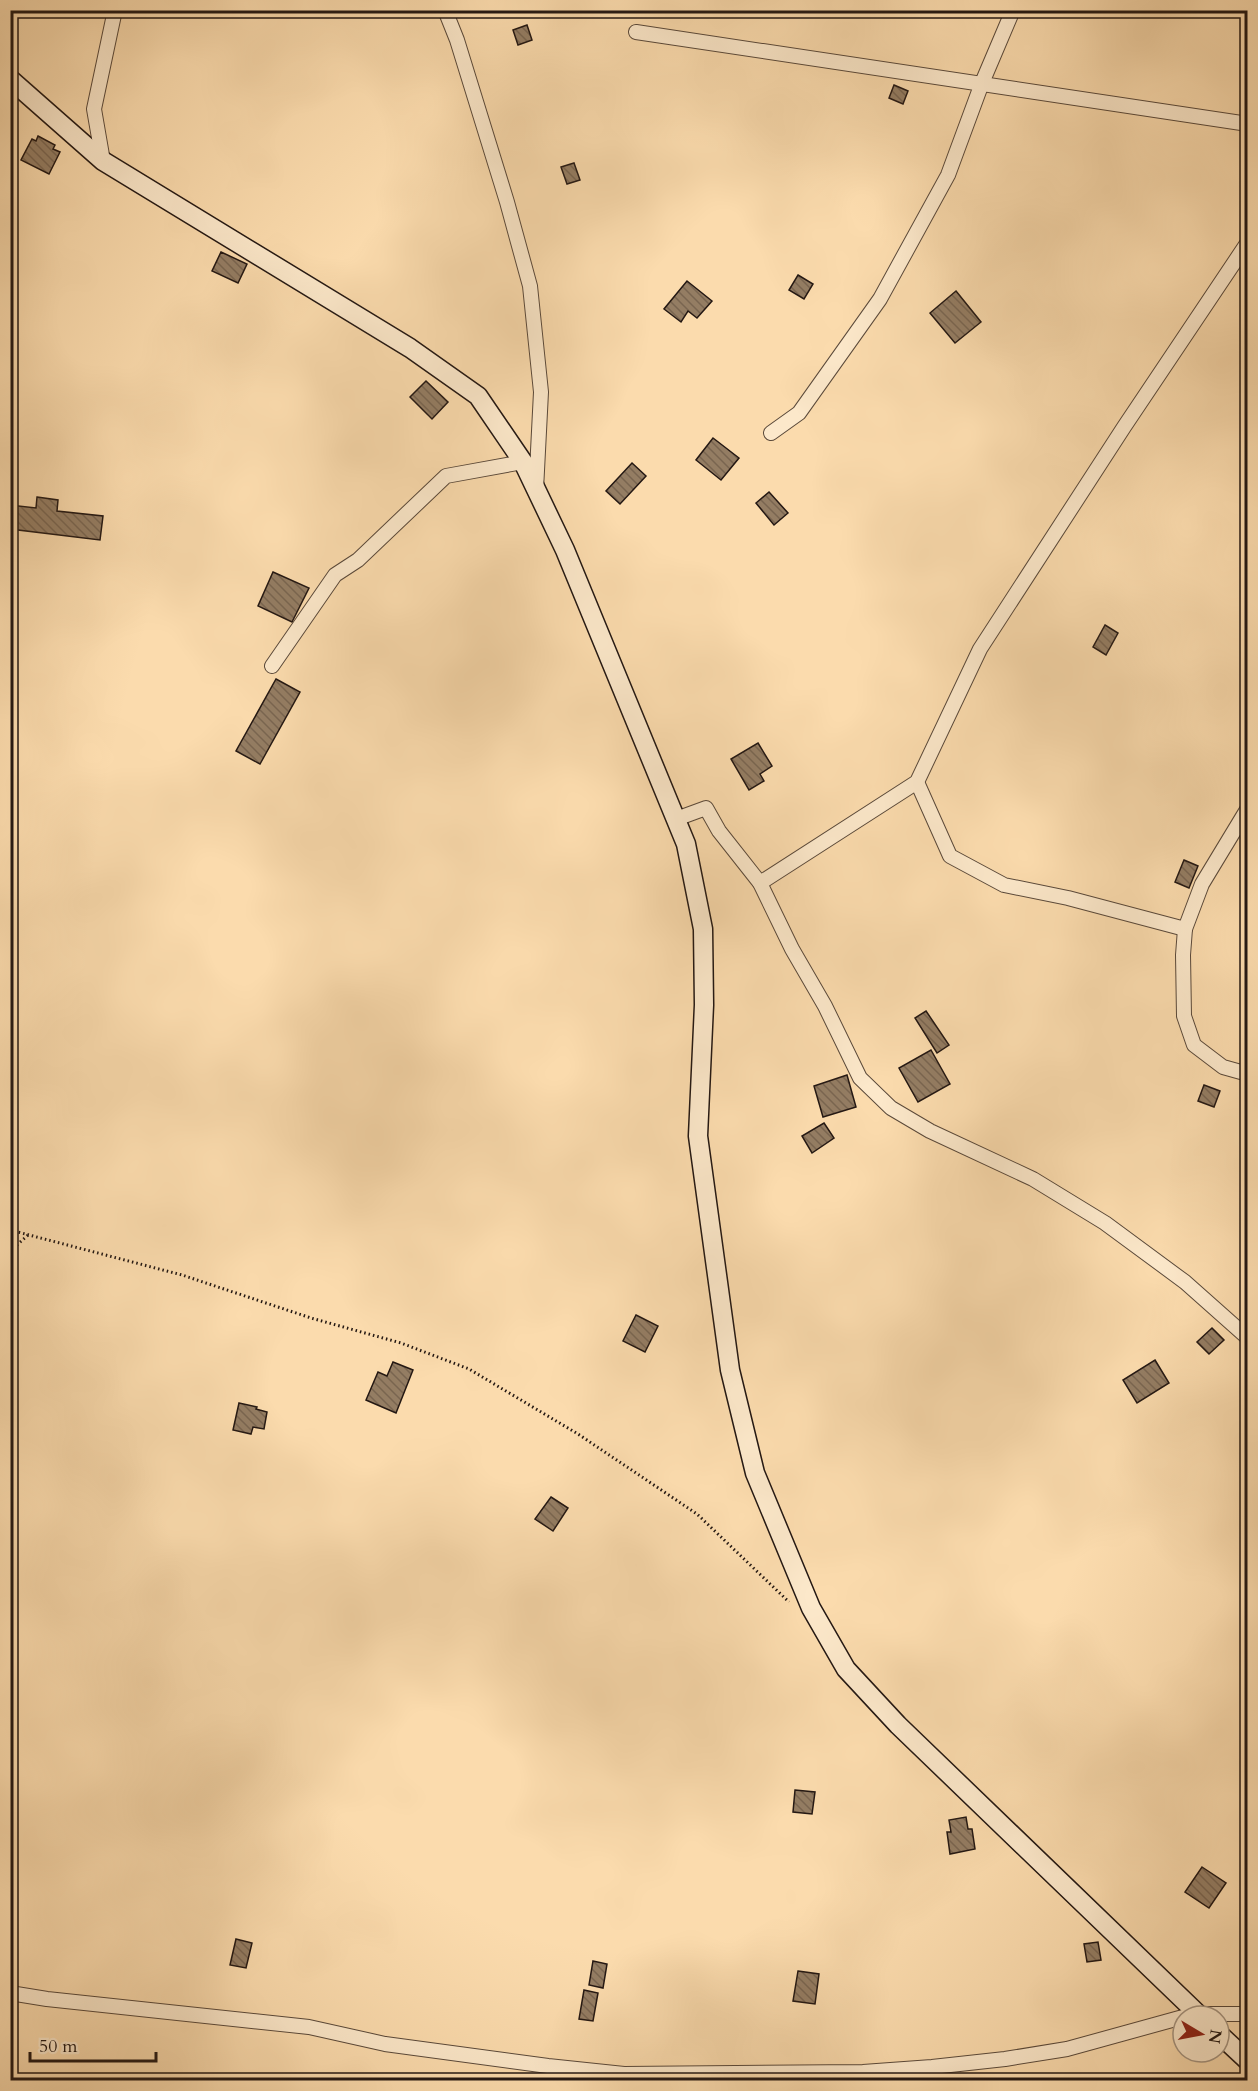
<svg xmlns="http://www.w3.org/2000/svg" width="1258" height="2091" font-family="Cardo,serif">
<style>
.building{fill:url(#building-back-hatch);stroke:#241813;stroke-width:1.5}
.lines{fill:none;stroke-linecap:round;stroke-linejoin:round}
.street-casing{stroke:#5a493a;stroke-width:16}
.secondary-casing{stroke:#241813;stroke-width:21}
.path{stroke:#241813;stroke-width:3;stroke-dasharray:1.5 3;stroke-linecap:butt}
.street{stroke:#fce8ca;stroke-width:14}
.secondary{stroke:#fce8ca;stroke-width:18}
</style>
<defs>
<pattern id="building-back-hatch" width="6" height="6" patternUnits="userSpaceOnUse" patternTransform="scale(1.5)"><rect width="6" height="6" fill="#947d63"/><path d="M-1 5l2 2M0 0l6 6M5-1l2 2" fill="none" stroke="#796550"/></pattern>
</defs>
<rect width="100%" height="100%" fill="#fbdbad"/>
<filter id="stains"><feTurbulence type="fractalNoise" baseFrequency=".00333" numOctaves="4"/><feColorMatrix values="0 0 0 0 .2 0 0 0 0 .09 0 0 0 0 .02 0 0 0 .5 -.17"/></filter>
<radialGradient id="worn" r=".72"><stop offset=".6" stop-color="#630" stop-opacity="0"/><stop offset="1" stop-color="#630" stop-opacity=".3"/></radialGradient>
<g class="building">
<path d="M527,25L532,40L518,45L513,30Z"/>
<path d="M894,85L908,91L903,104L889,98Z"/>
<path d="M38,136L55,145L53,149L60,152L49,174L21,160L32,139L36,141Z"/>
<path d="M574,163L580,180L567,184L561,167Z"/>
<path d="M221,252L247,264L238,283L212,271Z"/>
<path d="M798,275L813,284L804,299L789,290Z"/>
<path d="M687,281L712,301L697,318L688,311L681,322L664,309Z"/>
<path d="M956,291L981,322L955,343L930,313Z"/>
<path d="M426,381L448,402L432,419L410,397Z"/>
<path d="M713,438L739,458L721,480L696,460Z"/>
<path d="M632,463L646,476L620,504L606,491Z"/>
<path d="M769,492L788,513L774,525L756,503Z"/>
<path d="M37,497L58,500L57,511L103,516L100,540L10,529V505L36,508Z"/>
<path d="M273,572L309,588L292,622L258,606Z"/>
<path d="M1105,625L1118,633L1106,655L1093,647Z"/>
<path d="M276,679L300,692L260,764L236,751Z"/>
<path d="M758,743L772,766L760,774L764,781L749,790L731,759Z"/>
<path d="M1184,860L1198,866L1189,888L1175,882Z"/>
<path d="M926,1011L949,1045L937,1053L915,1018Z"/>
<path d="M931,1050L950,1084L918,1102L899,1068Z"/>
<path d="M847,1075L856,1107L823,1117L814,1086Z"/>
<path d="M1204,1085L1220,1091L1214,1107L1198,1101Z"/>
<path d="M824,1123L834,1138L812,1153L802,1136Z"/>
<path d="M636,1315L658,1326L645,1352L623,1341Z"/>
<path d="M1212,1328L1224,1340L1209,1354L1197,1342Z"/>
<path d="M1155,1360L1169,1383L1137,1403L1123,1380Z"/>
<path d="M393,1362L413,1370L396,1413L366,1400L378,1372L387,1376Z"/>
<path d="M239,1403L257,1407L256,1409L267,1412L264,1429L253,1427L251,1434L233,1430Z"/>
<path d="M551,1497L568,1508L553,1531L535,1519Z"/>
<path d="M795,1790L815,1792L812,1814L793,1812Z"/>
<path d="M966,1817L968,1829H972L975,1849L950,1854L947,1832H951L949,1820Z"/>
<path d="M1202,1867L1226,1883L1209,1908L1185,1892Z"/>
<path d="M236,1939L252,1943L246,1968L230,1965Z"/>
<path d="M1098,1942L1101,1960L1087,1962L1084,1944Z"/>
<path d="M593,1961L607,1964L603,1988L589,1985Z"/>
<path d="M798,1971L819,1974L815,2004L793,2001Z"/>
<path d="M584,1990L598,1993L593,2021L579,2019Z"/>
</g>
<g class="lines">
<defs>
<g id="street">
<path d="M445,10L457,40L507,202L530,286L541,392L536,490"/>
<path d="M636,32L1248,124"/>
<path d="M103,161L94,109L115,10"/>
<path d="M771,433L799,413L880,299L948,175L982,83L1013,10"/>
<path d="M272,666L335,575L358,560L446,476L523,462"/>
<path d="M917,782L950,856L1004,885L1068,898L1185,929L1202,884L1248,808"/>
<path d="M676,819L706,808L719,831L760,883L792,949L825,1006L860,1078L891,1108L930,1131L1033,1179L1105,1223L1185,1282L1248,1338"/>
<path d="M760,883L917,782L980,649L1124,427L1248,242"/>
<path d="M1185,929L1183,955L1184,1016L1194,1045L1223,1067L1248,1074"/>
<path d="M10,1993L47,1999L309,2027L385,2044L548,2066L624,2074L863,2072L932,2067L1005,2059L1067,2049L1183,2017"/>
<path d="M1190,2015L1198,2014H1248"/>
</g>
<g id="secondary">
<path d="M10,79L103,161L410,348L478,396L523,462L565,550L686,844L703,929L704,1005L698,1136L730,1370L755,1473L811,1608L846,1669L898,1725L1200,2016"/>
<path d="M1219,2034L1248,2061"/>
</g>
</defs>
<use href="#street" class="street-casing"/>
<use href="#secondary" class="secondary-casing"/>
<g class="path">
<path d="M10,1230L182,1275L311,1318L401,1343L469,1369L578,1434L697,1514L789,1602"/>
<path d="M10,1251L28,1235"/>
</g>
<use href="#street" class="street"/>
<use href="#secondary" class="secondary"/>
</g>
<rect width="1258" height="2091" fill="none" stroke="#fbdbad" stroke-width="36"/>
<rect x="12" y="12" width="1234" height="2067" fill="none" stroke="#241813" stroke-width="3"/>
<rect x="18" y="18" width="1222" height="2055" fill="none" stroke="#241813" stroke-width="1.5"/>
<g transform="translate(1201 2034) rotate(100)"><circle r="28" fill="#fce8ca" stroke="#a69581" stroke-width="1.5"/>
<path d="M0-4.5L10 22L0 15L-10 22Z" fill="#8f2418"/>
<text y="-9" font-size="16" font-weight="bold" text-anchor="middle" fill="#241813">N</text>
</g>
<path d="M30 2052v9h126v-9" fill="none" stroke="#241813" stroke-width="3"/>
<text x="39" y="2052" font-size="18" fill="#241813" stroke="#fce8ca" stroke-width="4.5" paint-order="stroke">50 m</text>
<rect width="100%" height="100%" filter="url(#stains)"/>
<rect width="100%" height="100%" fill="url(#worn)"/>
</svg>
